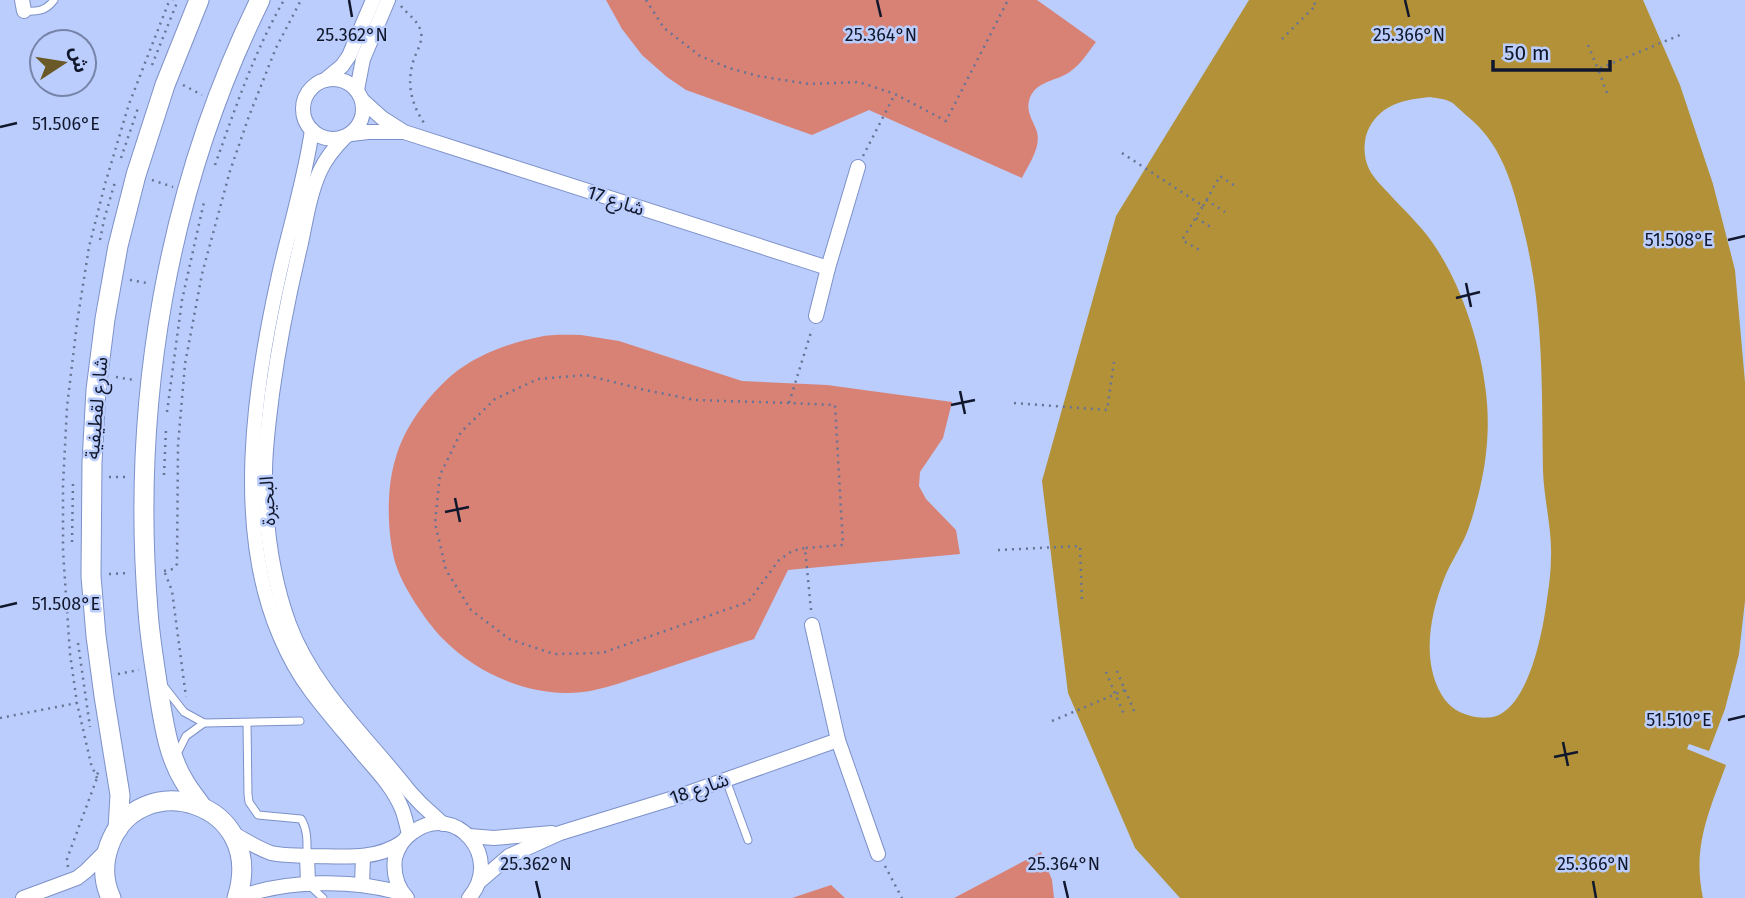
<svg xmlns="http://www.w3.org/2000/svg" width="1745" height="898" font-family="'Fira Sans','Noto Sans Arabic',sans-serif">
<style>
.green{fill:#d88175}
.water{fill:#b29138;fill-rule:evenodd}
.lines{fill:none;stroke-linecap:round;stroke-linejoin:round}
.lane-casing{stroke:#7d91c9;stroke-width:9}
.street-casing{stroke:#7d91c9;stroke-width:16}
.secondary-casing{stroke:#7d91c9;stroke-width:21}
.path{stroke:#677496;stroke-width:2.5;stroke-dasharray:2 5;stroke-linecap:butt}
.lane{stroke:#fff;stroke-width:7}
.street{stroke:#fff;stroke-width:14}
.secondary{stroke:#fff;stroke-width:19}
.ticks{fill:none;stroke:#10172c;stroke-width:2.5}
.labels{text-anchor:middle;stroke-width:5;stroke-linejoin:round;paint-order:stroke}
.street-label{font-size:19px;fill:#10172c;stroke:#bbcdfc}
.ticks-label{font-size:18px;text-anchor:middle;fill:#10172c;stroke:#bbcdfc;stroke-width:5;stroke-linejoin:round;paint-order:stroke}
</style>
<rect width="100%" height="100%" fill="#bbcdfc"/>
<g class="green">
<path d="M606,0H1037L1096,42C1088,52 1082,63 1071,71C1057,82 1034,80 1029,101C1026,113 1034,122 1037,132C1041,148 1029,164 1022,178L869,110L812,135L686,90L667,77L642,55L622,29Z"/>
<path d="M581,335L619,341L742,381L827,385L952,402L943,438L920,472L919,486L926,499L956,530L960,554L788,570L754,639C718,651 683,662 648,674C621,682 594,694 565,693C520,692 474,671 442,638C425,620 402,586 395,562C387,532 386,487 396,457C405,426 428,396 452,375C476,355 509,343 539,337C552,334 568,335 581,335Z"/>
<path d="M1041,852L1052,880L1054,898H954Z"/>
<path d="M831,885L845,898H792Z"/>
</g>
<path class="water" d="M1249,0H1643L1680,85L1713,184L1735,270L1745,382V601L1739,654L1725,709L1709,751L1689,744L1687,749L1726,765C1709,812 1692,847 1703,898H1180L1135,848L1068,693L1042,481L1116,216ZM1430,97C1436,98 1445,99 1451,102C1456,105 1462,112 1467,116C1498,140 1511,178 1520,215C1528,245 1534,276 1537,306C1543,361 1542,417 1543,471C1544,500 1552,528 1551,557C1551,571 1549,586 1547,599C1543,631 1530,700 1499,715C1490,719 1479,718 1471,716C1455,712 1446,704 1439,690C1422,656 1431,612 1444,579C1451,561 1463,545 1469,527C1473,516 1476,504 1479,492C1487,460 1490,426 1486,393C1481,347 1463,290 1438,251C1426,231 1408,214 1392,197C1384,188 1374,179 1369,169C1363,157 1363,139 1369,128C1383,103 1404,100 1430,97Z"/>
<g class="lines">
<defs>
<g id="lane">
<path d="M24,11C37,12 46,11 54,0"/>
<path d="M162,684L184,712L204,723L300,721"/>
<path d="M247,723L248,794L249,802L258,815L301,819C308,830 307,843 307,855"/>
<path d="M176,756L186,736L204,723"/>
<path d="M726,780L748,840"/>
<path d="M308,884L323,898"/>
</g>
<g id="street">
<path d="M22,0L24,11"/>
<circle cx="333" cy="109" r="30"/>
<path d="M325,80L342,66L349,56L373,0"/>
<path d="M357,90L363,59L388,0"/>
<path d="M362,100L382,118L404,132L828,268"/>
<path d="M312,130C305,179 290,226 279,275C254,387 233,527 280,636C288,655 299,675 311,691C328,714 347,735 365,757C379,773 394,789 402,809C405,817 407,826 409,834"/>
<path d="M351,134L368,132H402"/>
<path d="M345,137C335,147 326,158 320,171C310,193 306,219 301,243C289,293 279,343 272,394C269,420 265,446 265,473C265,523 272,577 289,624C313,689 368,738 409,791L421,804L443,824"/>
<path d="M816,316L828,268L858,167"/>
<path d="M812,625L838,740L878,854"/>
<path d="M232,833C245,840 257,848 271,853C284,856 297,855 310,856C341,856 374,861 401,843"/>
<path d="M469,836L494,838L552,833"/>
<path d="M307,855L308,884"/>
<path d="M480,881L509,856L560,833L674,798L838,740"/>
<path d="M362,885L363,856"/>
<path d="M23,898L77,878L86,871L108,849"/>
<path d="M237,898C285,880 354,878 403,894"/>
<path d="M407,898C397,887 393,873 395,858C398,847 404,838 413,832C456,801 504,858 469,898"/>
</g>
<g id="secondary">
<path d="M202,807C196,798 189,790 184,781C168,755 164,724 159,695C155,667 150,640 148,611C131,402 167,189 260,0"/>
<path d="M118,829L120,795L104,696L96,636L91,576L92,462L96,390L105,319L118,246L136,175L165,85L199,0"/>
<path d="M111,898C103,881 103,863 109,846C137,765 268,800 237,898"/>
</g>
</defs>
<use href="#lane" class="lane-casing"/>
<use href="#street" class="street-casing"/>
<use href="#secondary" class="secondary-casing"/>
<g class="path">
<path d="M646,0L664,28L700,56L729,68L758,76L809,84L859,82L895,94"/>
<path d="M401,6C408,15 418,20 421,32C423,42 417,50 414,59C406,83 411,103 424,123"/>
<path d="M1282,39L1316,5L1311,0"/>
<path d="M1588,45L1598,69"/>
<path d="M152,65L178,0"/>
<path d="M183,85L202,95"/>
<path d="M1607,93L1598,69L1680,35"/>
<path d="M1122,153L1203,206L1182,240L1201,251"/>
<path d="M863,156L895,94L946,121L1008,0"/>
<path d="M121,158L138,108"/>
<path d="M215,165C235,109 254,52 284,0"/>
<path d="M152,180L173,187"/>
<path d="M1206,200L1225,212"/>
<path d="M1203,206L1220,176L1238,188"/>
<path d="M1196,218L1214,229"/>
<path d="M100,240L104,220L115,182"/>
<path d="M130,280L147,283"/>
<path d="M116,377L134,380"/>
<path d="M789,403L695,400L645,390L586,375L538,379L495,399L461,432L440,475L435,523L446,570L471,610L509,639L554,654L602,653L748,602L779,560L792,551L805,548"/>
<path d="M1014,403L1107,410L1114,362"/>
<path d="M167,412L182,300L204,202"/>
<path d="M164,475L166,429"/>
<path d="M109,477H127"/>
<path d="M72,542L73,482"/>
<path d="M998,550L1080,546L1082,601"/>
<path d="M164,571L173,569L177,564L178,445L185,364L202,274L230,171L249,116L276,48L301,0"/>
<path d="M165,573L172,591L186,697"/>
<path d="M109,574L130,573"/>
<path d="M811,610L805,548L843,545L835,405L789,403L812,329"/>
<path d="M78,643L90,727"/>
<path d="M1106,672L1125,717"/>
<path d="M118,674L139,670"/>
<path d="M1125,690L1135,713"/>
<path d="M0,718L77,703"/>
<path d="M1052,721L1125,690L1116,669"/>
<path d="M97,778L91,764L77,703L70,654L63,551V485L67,407L77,323L89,247L105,184L129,104L168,4L173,0"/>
<path d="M885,866L902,898"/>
<path d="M68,867L67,859L97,778L98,771"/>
</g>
<use href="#lane" class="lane"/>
<use href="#street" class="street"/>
<use href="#secondary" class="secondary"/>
</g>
<path class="ticks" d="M349,0L352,17M877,0L881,17M1405,0L1409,17M0,127L17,123M1728,240L1745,236M1466,283L1471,307M1456,298L1480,292M960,391L965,414M951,405L975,400M455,498L460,522M445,512L469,507M0,607L17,603M1728,720L1745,716M1563,742L1568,766M1554,757L1578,752M536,881L540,898M1064,881L1068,898M1593,881L1596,898"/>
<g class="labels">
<g class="street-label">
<text transform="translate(616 200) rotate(18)" y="7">شارع 17</text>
<text transform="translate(96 408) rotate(-85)" y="7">شارع لقطيفية</text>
<text transform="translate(267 501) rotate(-93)" y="7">البحيرة</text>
<text transform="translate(699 788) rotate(-19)" y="7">شارع 18</text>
</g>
</g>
<g class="ticks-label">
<text x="352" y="41">25.362°N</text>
<text x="881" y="41">25.364°N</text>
<text x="1409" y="41">25.366°N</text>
<text x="66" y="130">51.506°E</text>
<text x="1679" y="246">51.508°E</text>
<text x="66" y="610">51.508°E</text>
<text x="1679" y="726">51.510°E</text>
<text x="536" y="870">25.362°N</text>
<text x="1064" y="870">25.364°N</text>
<text x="1593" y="870">25.366°N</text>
</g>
<g transform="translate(63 63) rotate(78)"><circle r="33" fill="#bbcdfc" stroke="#7784a9" stroke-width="2"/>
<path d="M0-5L12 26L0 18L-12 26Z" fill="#6a5826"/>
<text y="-10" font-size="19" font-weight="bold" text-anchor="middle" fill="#10172c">ش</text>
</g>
<path d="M1493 60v10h117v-10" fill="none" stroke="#10172c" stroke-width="3.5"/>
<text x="1504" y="60" font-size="21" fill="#10172c" stroke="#bbcdfc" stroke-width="5" paint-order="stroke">50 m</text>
</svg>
